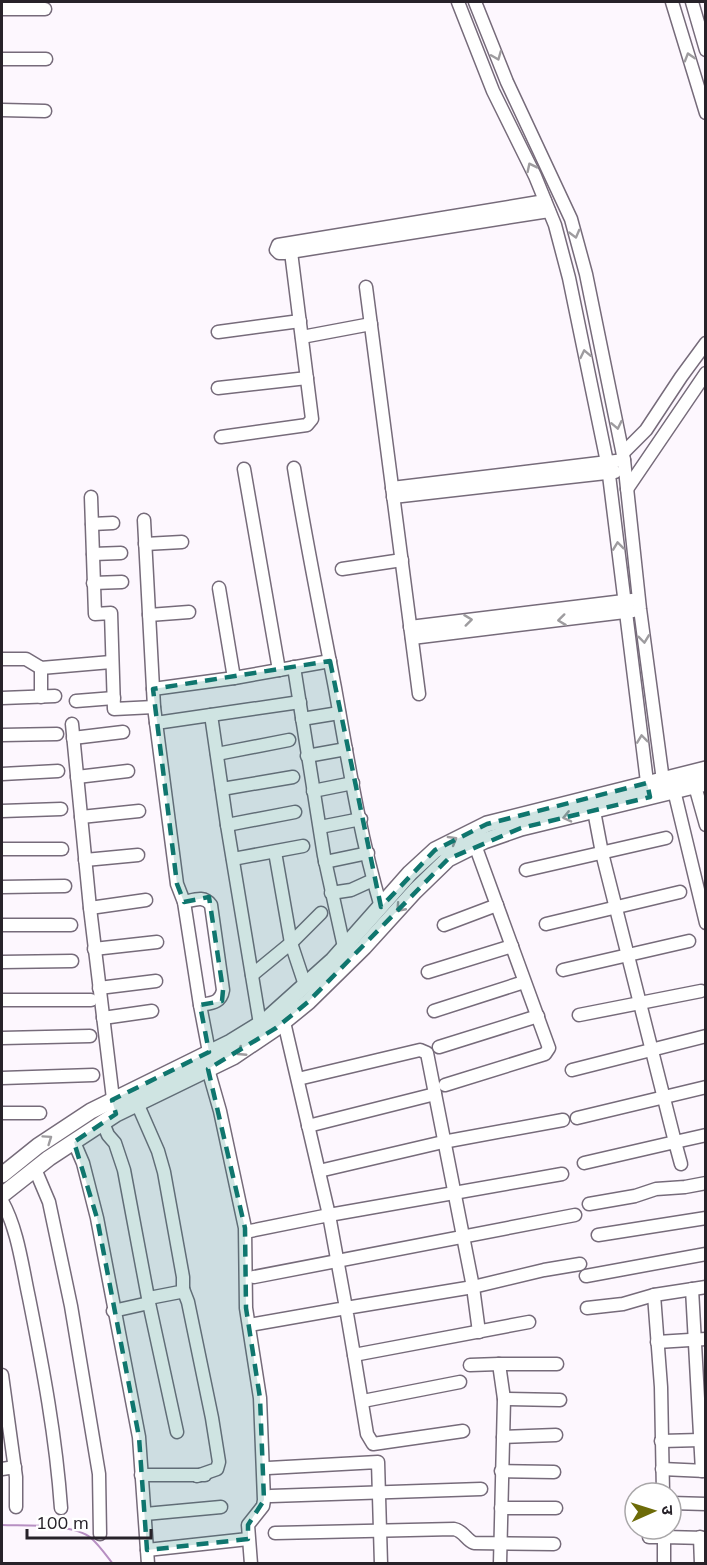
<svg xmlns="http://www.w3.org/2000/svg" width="707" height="1565" font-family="Mulish,'Noto Sans Devanagari',sans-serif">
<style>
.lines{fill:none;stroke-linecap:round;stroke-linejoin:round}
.stream{stroke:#b78fc2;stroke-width:2}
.minor-casing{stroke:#766b7a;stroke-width:15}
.major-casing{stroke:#766b7a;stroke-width:18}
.minor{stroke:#fff;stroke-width:12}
.major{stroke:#fff;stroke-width:15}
.oneway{stroke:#9e9c9f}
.marked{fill:#0f766e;fill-opacity:0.2;stroke:#0f766e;stroke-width:4.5;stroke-dasharray:12 8;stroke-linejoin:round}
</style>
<rect width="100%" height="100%" fill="#fdf7fe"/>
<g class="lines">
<path class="stream" d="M2,1525C24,1526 74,1523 91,1538C99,1545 106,1555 113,1564"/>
<defs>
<g id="minor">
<path d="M458,2L493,91L535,176L555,225L569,278L608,467L648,790"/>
<path d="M475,2L507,82L571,219L586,274L624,460L640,609L664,788"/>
<path d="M672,2L706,113"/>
<path d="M692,2L706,50"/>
<path d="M2,9H45"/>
<path d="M2,59H46"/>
<path d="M2,110L45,111"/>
<path d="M545,201L278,245L276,250L279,253H284L549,211"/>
<path d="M366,287L419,694"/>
<path d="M218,332L300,321"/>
<path d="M302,337L371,324"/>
<path d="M218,388L307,378"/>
<path d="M221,437L307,425L312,419L290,244"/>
<path d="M623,453L646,430L681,377L706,343"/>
<path d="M294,468C306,542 321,615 335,688C348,761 360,836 381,907"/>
<path d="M244,469L279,670"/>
<path d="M392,488L624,460"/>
<path d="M627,489L706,373"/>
<path d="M91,497L95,614L111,613L114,709L154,707"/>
<path d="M393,497L615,472"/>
<path d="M144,520L154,707L177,884L184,902L200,1005L209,1052"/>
<path d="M92,524L113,523"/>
<path d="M145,544L182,542"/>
<path d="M93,554L121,553"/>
<path d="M342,569L402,560"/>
<path d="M93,583L122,582"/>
<path d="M219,588L234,678"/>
<path d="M149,615L189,612"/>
<path d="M410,627L632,600"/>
<path d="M412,638L633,611"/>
<path d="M2,659H26L41,668L111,662"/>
<path d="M294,667L324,856L344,947"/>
<path d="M41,668V697"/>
<path d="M153,689L234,678L330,661"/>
<path d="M2,698L55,696"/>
<path d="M76,701L114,698"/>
<path d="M211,715L227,825L261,1030"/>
<path d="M302,719L339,713"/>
<path d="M156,723L300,702"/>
<path d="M72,724L90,908L114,1107"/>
<path d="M2,735L57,734"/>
<path d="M73,738L123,732"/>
<path d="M217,754L289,740"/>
<path d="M307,756L346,749"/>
<path d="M2,774L58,771"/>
<path d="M77,777L128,771"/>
<path d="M672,782L706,923"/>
<path d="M695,786L706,825"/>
<path d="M222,789L293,777"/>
<path d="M313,791L353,783"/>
<path d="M2,811L61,809"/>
<path d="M594,811L602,853L675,1142L706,1135"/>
<path d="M81,817L139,811"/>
<path d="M227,825L295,812"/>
<path d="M320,827L361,819"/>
<path d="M2,849H62"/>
<path d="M275,852L291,943L305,985"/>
<path d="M233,859L303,846"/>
<path d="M85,860L138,855"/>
<path d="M325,862L368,853"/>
<path d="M526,870L666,838"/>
<path d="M2,887L65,886"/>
<path d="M331,893L351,890L373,880"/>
<path d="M184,902C194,900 204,895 211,905L223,990C221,1003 211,1003 200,1005"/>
<path d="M90,908L146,900"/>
<path d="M546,924L680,892"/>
<path d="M2,925H71"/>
<path d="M444,925L497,905"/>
<path d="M94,949L157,942"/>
<path d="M2,962L72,961"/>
<path d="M563,970L689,941"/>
<path d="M428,972L512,946"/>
<path d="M252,975L291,943L321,913"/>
<path d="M99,988L156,981"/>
<path d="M2,1000H91"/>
<path d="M434,1011L524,982"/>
<path d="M579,1015L701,991"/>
<path d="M103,1018L152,1011"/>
<path d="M284,1022L329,1215L562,1174"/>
<path d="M2,1038L90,1036"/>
<path d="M439,1047L538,1016"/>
<path d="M208,1069L220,1111L245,1228L246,1308L260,1398L264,1500L263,1506L248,1525L251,1564"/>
<path d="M572,1070L706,1036"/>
<path d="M2,1078L93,1075"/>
<path d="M298,1079L420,1050L427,1053L473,1287L479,1332"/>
<path d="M445,1085L545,1054L549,1048L475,845"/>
<path d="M137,1103L158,1151L164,1172L183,1277V1289L180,1292L149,1298"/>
<path d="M2,1113H40"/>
<path d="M577,1118L706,1087"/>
<path d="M103,1123L108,1135L115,1143L124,1170L149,1303L177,1432"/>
<path d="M308,1126L435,1094"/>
<path d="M74,1142L83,1163L97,1218L139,1437L148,1564"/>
<path d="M584,1163L675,1142L681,1164"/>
<path d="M35,1169L49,1202L71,1306L99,1474L100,1534"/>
<path d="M319,1171L443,1142L563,1120"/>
<path d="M2,1201C18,1230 22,1266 29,1298C43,1368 56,1437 61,1508"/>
<path d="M589,1204L635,1196L656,1189L685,1187L706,1183"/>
<path d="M250,1231L329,1215L346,1308L255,1324"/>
<path d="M598,1235L706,1218"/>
<path d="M586,1276L706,1254"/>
<path d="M254,1277L575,1215"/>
<path d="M183,1289L188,1302L212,1418L219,1462L217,1469L197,1476"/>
<path d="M692,1289L702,1471"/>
<path d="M587,1308L623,1304L654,1295"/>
<path d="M113,1311L149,1303"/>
<path d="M529,1322L354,1355L346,1308L473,1287L544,1270L580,1264"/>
<path d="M657,1342L706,1339"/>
<path d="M354,1355L367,1434L373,1444L463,1431"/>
<path d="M470,1365L499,1364"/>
<path d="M2,1375L16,1477V1507"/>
<path d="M504,1399L560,1400"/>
<path d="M363,1401L460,1382"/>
<path d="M503,1437L556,1435"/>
<path d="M661,1441L701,1440"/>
<path d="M268,1468L378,1462L381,1564"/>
<path d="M2,1469L15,1467"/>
<path d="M662,1469L706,1471"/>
<path d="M501,1471L554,1472"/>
<path d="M141,1475H205"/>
<path d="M663,1493L661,1387L654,1295L706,1287"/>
<path d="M271,1496L481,1489"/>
<path d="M671,1503L706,1504"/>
<path d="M501,1508H556"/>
<path d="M145,1514L221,1507"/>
<path d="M275,1533L454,1529C464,1531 466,1540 474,1543L554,1544"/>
<path d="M649,1537H664"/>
<path d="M700,1537L701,1564"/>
<path d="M147,1550L248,1539"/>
<path d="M500,1564L504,1399L499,1364H557"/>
<path d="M664,1564V1537L706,1538"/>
</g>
<g id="major">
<path d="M2,1175L38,1146L91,1111L231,1042L265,1021L333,960L410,873L435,850L487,824L706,769"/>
<path d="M2,1195L49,1158L116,1114L233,1057L276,1028L308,1002L364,947L415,891L448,859L484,841L521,828L706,783"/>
</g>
</defs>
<use href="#minor" class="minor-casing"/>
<use href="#major" class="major-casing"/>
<use href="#minor" class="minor"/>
<use href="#major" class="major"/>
</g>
<defs><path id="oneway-chevron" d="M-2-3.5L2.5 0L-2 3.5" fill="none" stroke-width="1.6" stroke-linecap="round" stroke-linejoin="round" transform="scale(1.5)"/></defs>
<g class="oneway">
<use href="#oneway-chevron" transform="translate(497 56) rotate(68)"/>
<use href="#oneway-chevron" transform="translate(689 57) rotate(-107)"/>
<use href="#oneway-chevron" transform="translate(531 167) rotate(-116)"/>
<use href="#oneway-chevron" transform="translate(575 234) rotate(75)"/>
<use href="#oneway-chevron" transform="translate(585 354) rotate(-102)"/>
<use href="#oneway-chevron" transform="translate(617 425) rotate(78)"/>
<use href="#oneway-chevron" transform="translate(618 546) rotate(-97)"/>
<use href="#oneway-chevron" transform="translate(468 620) rotate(-7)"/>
<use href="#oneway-chevron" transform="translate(562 620) rotate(173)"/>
<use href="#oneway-chevron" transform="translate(644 639) rotate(83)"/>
<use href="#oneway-chevron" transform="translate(642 739) rotate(-97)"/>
<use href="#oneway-chevron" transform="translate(567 817) rotate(167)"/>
<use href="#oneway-chevron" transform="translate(453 840) rotate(-30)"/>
<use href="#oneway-chevron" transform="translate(400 908) rotate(132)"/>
<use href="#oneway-chevron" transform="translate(241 1052) rotate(147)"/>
<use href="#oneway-chevron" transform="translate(48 1139) rotate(-35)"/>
</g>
<path class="marked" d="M330,661L381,907L435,850L487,824L647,783L650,797L521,828L448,859L308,1002L276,1028L208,1069L245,1228L246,1308L260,1398L264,1500L248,1525V1539L147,1550L139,1437L97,1218L74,1142L116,1114L112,1100L209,1052L200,1005L222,1001L223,990L209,897L184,902L177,884L153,689Z"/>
<rect width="707" height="1565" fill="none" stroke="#272229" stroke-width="6"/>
<g transform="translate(653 1511) rotate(87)"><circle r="28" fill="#ffffff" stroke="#a9a7a9" stroke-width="1.5"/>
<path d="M0-4.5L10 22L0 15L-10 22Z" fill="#6d6b08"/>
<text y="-9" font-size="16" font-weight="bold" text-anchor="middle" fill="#272229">उ</text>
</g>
<path d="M27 1529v9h124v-9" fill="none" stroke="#272229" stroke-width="3"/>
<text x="36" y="1529" font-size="18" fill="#272229" stroke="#ffffff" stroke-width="4.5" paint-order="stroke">100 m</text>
</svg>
